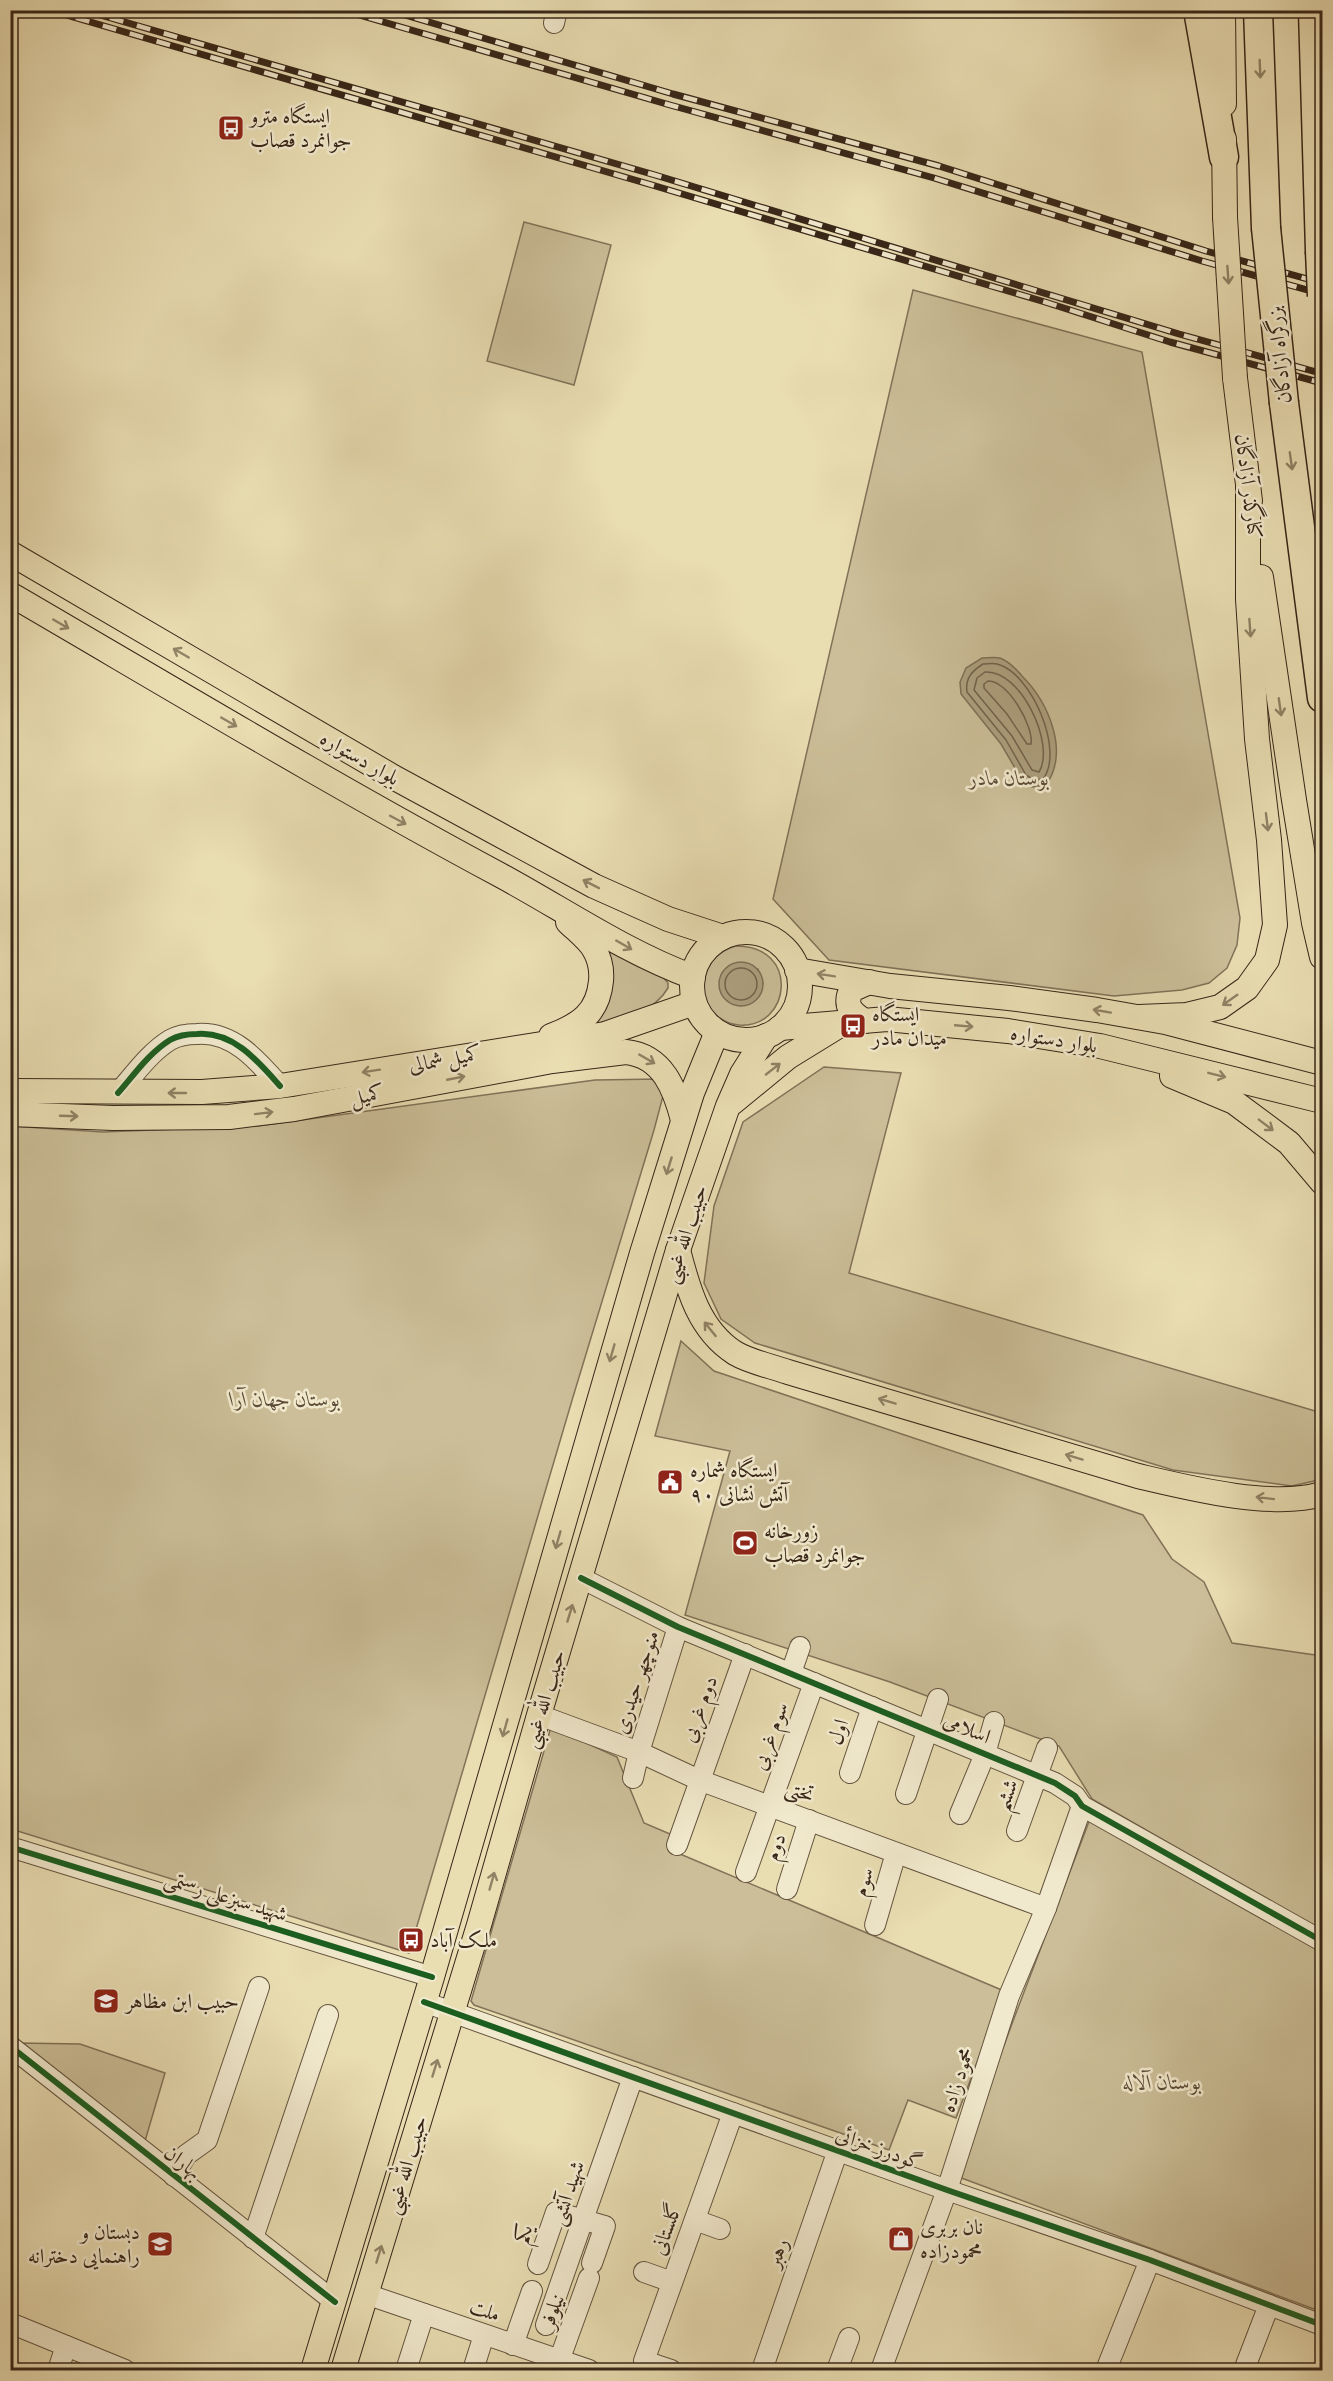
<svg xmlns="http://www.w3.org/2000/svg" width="1333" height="2381" font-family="'Sorts Mill Goudy',Amiri,serif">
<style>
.green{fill:#cbbe98;stroke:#827258;stroke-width:1.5;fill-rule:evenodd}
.water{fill:#ad9f7e;stroke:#7e6f55;stroke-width:1.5}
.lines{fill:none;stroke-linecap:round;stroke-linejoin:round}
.shore{stroke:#72624b;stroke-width:1.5}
.minor-casing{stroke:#64543e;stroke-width:22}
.major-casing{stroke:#382618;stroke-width:26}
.highway-casing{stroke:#382618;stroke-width:31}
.minor{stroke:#f1e9cd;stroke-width:20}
.major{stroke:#e9ddb2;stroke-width:24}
.highway{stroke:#e9ddb2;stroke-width:28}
.rail-casing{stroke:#382618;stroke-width:7}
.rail{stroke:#f1e9cd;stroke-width:4.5;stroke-dasharray:14;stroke-linecap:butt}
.major-bridge-casing{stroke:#382618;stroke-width:26;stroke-linecap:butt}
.highway-bridge-casing{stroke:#382618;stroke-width:31;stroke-linecap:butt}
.major-bridge{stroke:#e9ddb2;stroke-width:24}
.highway-bridge{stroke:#e9ddb2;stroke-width:28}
.cycleway-casing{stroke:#f1e9cd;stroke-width:10}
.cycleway{stroke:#1b5e20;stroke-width:6}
.oneway{stroke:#908265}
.labels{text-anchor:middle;stroke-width:5;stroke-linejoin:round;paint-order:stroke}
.poi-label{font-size:21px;fill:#382618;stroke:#f1e9cd;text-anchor:start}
.street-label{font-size:21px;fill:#382618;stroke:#f1e9cd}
.park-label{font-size:21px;font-style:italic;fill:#5d4c38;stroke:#f1e9cd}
</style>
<rect width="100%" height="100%" fill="#e9ddb2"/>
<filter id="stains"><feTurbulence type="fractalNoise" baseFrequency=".00333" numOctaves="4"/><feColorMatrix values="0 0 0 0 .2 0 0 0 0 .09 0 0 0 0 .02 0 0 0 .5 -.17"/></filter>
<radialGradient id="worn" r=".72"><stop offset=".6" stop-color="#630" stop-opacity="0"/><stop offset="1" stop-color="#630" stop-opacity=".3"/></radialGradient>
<g class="green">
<path d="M524,222L611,245L574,385L487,361Z"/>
<path d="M913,290L1142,352L1240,918L1237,945L1227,968L1209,983L1182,990L1114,996L829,960L773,899Z"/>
<path d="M592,938L663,977L668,983V988C650,1019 608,1021 576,1030L591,1020Z"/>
<path d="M735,946C801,945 791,1029 739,1025C730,1024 721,1020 715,1014C690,988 705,956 735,946ZM726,969H758L763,983L741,1006L727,1001L720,981Z"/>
<path d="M824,1067L901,1073L849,1273L1322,1413V1475L1314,1481L1292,1486L1173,1470L755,1343L721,1319L704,1283L714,1206L743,1122Z"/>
<path d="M659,1079L663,1096L654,1130L573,1397L409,1953L11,1829L10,1126L103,1132L258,1126L595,1080Z"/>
<path d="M681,1341L714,1371L1143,1515L1172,1559L1204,1582L1232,1643L1322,1656V1931L1092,1799L1059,1746L890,1682L685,1615L730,1451L655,1436Z"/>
<path d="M551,1727L617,1757L644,1823L677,1837L673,1851L1004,1991L956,2118L908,2100L889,2150L474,2005L471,2001Z"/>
<path d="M1090,1819L1322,1949V2312L956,2176L1013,2021Z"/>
<path d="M17,2043L80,2044L165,2073L145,2141Z"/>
</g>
<g class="water">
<path d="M982,658C987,658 995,657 1000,658C1008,661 1017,670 1022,676C1048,702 1070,751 1046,785L1032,787L1022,780L1001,744L961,694L960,682L966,668Z"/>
<circle cx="741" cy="984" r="22"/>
</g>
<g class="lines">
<g class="shore">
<path d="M983,664C987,664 993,663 997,664C1031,672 1065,751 1043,779L1034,780L1026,775L1006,740L967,692C965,678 972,671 983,664Z"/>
<path d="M985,672C1020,669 1056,744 1039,772L1032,770L1012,736L974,690L977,678Z"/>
<path d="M988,681C1008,680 1034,727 1031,744H1027L1007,714L984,688V684Z"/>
<circle cx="741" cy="984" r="16"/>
</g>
<defs>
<g id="minor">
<path d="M554,23L557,10"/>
<path d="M118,1093C134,1075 149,1053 170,1040C177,1036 188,1034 197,1034C233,1031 258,1061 280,1086"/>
<path d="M581,1578L678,1627L1055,1783L1075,1796L1082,1806L1322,1941"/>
<path d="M791,1673L800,1647"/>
<path d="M539,1715L639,1752L699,1780L1046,1908"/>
<path d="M850,1773L872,1707"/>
<path d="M633,1778L639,1752L678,1627"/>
<path d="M906,1794L938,1699"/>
<path d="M960,1814L985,1754L994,1722"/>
<path d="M1017,1831L1047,1748"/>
<path d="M677,1845L745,1654"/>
<path d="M10,1847L432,1977"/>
<path d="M746,1872L814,1683"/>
<path d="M787,1889L809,1820"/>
<path d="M875,1925L896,1853"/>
<path d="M424,2002L947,2190L1150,2260L1322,2325"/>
<path d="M10,2046L335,2302"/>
<path d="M174,2176L186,2155L207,2140L259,1987"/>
<path d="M695,2220L720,2229"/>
<path d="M253,2238L328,2015"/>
<path d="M538,2264L556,2212L605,2226L592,2263"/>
<path d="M644,2272L672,2282"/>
<path d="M366,2294L589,2370"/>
<path d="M10,2323L125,2370"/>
<path d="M546,2325L633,2077"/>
<path d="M513,2345L532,2291"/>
<path d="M559,2361L589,2278"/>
<path d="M58,2370L66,2346"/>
<path d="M406,2370L424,2314"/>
<path d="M473,2370L484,2335"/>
<path d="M671,2370L644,2361L733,2113"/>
<path d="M762,2370L838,2150"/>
<path d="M837,2370L849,2338"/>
<path d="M881,2370L947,2190L1009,1996L1046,1908L1082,1806"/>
<path d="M1106,2370L1150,2260"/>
<path d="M1244,2370L1269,2305"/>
</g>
<g id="major">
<path d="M1223,10L1224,104"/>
<path d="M1224,139L1225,217"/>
<path d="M1235,378L1250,501"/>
<path d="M10,553L395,778L594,886L668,919L723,937"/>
<path d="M1261,577L1294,800L1314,923L1322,957"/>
<path d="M10,594C173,689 334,786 500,875C563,909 625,952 693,977"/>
<circle cx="746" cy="986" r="54"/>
<path d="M797,970L890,986L1009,998L1097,1010L1165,1022L1322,1063"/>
<path d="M1139,1017L1187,1015L1220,1007L1247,988L1267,960L1275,925L1269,840L1257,739L1248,599V485"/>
<path d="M864,1021C851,1012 844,1006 851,990L869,982"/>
<path d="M780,1028L887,1019L1008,1031L1100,1046L1322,1101"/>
<path d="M551,1036C580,1025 598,1013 601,981C602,970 600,959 594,949C588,939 576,930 568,922"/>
<path d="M1172,1076L1234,1102L1289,1143L1322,1182"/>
<path d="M10,1091L202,1092L280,1086L605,1034L694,1003"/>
<path d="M732,1103L788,1057L840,1025"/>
<path d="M10,1114L113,1118L229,1117L294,1109L552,1061L626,1052C663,1056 675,1089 683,1120"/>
<path d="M678,1250C688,1289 699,1330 735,1353C750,1362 771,1366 788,1372L1138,1476C1189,1488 1272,1509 1322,1494"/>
<path d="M313,2370L432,1977L642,1253L692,1093L717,1032"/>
<path d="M343,2370L479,1925L539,1715L678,1250L728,1106L742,1074L766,1036"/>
</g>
<g id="highway">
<path d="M1198,10L1224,157"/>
<path d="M1258,10L1266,228"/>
<path d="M1313,10L1320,251"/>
<path d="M1284,403L1322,698"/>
</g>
</defs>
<use href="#minor" class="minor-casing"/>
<use href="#major" class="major-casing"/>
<use href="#highway" class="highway-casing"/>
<use href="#minor" class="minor"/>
<use href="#major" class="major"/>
<use href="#highway" class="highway"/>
<defs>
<g id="rail">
<path d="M49,10L652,185L1045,302L1170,342L1322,383"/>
<path d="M83,10L655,175L1179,334L1320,373"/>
<path d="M342,10L670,105L934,178L1202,261L1322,294"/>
<path d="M388,10L673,94L939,166L1206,251L1322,283"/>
</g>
</defs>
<use href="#rail" class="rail-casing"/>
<use href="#rail" class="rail"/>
<defs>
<path id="major-bridge" d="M1225,217L1235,378"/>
<g id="highway-bridge">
<path d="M1266,228L1284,403"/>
<path d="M1320,251L1322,296"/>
</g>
</defs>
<use href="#major-bridge" class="major-bridge-casing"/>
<use href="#highway-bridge" class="highway-bridge-casing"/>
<use href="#major-bridge" class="major-bridge"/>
<use href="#highway-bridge" class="highway-bridge"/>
<defs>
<g id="cycleway">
<path d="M118,1093C134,1075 149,1053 170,1040C177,1036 188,1034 197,1034C233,1031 258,1061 280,1086"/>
<path d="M581,1578L678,1627L1055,1783L1075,1796L1082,1806L1322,1941"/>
<path d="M10,1847L432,1977"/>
<path d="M424,2002L947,2190L1150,2260L1322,2325"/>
<path d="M10,2046L335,2302"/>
</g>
</defs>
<use href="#cycleway" class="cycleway-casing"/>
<use href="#cycleway" class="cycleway"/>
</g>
<defs><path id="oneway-shaft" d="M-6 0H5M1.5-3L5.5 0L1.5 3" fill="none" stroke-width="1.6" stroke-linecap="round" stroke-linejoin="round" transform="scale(1.5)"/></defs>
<g class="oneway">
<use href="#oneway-shaft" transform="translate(1260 69) rotate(88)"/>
<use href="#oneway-shaft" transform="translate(1228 275) rotate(86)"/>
<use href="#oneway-shaft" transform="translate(1291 461) rotate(82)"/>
<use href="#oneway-shaft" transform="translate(61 624) rotate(30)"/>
<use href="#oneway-shaft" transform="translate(1250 628) rotate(86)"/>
<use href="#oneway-shaft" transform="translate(181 653) rotate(-150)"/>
<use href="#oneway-shaft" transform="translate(1280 707) rotate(82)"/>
<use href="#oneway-shaft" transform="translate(229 722) rotate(30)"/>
<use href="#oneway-shaft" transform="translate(398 820) rotate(28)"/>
<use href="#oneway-shaft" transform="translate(1267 822) rotate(83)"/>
<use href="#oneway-shaft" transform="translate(591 884) rotate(-153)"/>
<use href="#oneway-shaft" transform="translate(624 945) rotate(30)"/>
<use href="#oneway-shaft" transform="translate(826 975) rotate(-171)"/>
<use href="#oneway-shaft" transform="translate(1230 1000) rotate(145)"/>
<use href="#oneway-shaft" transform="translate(1102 1011) rotate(-170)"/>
<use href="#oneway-shaft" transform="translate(964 1026) rotate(5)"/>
<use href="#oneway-shaft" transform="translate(647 1059) rotate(30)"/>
<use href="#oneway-shaft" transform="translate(773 1069) rotate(-38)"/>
<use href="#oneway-shaft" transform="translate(371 1071) rotate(171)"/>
<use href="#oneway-shaft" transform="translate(1217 1075) rotate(14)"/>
<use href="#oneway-shaft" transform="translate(456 1078) rotate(-11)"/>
<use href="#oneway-shaft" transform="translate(177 1093) rotate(180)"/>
<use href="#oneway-shaft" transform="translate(264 1113) rotate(-7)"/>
<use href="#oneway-shaft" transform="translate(69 1116) rotate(2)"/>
<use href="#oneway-shaft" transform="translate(1266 1125) rotate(37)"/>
<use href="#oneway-shaft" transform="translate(669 1166) rotate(107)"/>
<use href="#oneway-shaft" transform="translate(710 1329) rotate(-129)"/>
<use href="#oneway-shaft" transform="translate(612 1353) rotate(106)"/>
<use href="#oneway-shaft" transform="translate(887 1401) rotate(-163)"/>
<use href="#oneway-shaft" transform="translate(1074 1457) rotate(-163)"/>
<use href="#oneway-shaft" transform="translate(1265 1498) rotate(-173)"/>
<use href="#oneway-shaft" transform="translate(558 1540) rotate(106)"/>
<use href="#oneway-shaft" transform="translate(570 1613) rotate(-73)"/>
<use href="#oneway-shaft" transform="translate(505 1728) rotate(106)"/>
<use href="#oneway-shaft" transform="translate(492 1881) rotate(-74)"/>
<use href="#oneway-shaft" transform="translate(435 2068) rotate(-73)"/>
<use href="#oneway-shaft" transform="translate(379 2254) rotate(-73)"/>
</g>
<defs>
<symbol id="bus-square" viewBox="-11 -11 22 22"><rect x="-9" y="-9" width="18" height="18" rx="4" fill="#8f2418" stroke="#f1e9cd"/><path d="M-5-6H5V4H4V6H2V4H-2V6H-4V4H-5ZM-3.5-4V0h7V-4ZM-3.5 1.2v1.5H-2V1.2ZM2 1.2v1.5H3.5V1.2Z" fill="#fff"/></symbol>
<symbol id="civic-square" viewBox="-11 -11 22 22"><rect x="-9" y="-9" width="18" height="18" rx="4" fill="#8f2418" stroke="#f1e9cd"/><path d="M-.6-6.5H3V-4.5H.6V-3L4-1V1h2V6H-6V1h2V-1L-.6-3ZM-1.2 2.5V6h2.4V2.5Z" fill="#fff"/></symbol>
<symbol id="stadium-square" viewBox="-11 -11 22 22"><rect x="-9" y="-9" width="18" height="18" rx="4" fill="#8f2418" stroke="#f1e9cd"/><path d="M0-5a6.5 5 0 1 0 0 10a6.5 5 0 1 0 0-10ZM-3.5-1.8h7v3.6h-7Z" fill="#fff"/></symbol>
<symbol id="school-square" viewBox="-11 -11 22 22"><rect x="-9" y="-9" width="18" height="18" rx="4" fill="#8f2418" stroke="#f1e9cd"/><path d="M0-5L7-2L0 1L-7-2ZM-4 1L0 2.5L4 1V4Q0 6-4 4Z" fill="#fff"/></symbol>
<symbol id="shop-square" viewBox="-11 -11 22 22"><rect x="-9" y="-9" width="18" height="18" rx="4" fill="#8f2418" stroke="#f1e9cd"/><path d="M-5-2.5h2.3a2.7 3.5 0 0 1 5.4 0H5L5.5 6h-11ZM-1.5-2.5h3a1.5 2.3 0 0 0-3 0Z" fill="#fff"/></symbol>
</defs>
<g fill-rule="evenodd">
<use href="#bus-square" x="216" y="113" width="30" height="30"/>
<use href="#bus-square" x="838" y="1011" width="30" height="30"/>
<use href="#civic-square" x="655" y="1467" width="30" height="30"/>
<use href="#stadium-square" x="730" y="1528" width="30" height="30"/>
<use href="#bus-square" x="396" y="1925" width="30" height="30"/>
<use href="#school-square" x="91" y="1986" width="30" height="30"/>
<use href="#shop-square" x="886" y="2224" width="30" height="30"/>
<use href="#school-square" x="145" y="2229" width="30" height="30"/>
</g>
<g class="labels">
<g class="poi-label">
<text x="250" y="123">ایستگاه مترو<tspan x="250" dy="24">جوانمرد قصاب</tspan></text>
<text x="872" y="1021">ایستگاه<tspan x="872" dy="24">میدان مادر</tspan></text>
<text x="690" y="1477">ایستگاه شماره<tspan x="690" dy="24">۹۰ آتش نشانی</tspan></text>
<text x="764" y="1538">زورخانه<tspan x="764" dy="24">جوانمرد قصاب</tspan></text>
<text x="430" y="1947">ملک آباد</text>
<text x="126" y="2008">حبیب ابن مظاهر</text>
<text x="920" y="2234">نان بربری<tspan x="920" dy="24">محمودزاده</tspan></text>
<text x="140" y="2239" text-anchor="end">دبستان و<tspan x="140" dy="24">راهنمایی دخترانه</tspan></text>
</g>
<g class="street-label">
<text transform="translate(1279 355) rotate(-96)" y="7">بزرگراه آزادگان</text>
<text transform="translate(1249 486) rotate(83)" y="7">کنارگذر آزادگان</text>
<text transform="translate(360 758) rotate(30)" y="7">بلوار دستواره</text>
<text transform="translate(1054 1039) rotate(9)" y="7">بلوار دستواره</text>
<text transform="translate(445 1059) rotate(-10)" y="7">کمیل شمالی</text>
<text transform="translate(367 1095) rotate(-11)" y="7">کمیل</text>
<text transform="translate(685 1234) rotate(-72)" y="7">حبیب الله غیبی</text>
<text transform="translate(636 1682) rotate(-72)" y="7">منوچهر حیدری</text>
<text transform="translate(544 1699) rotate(-73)" y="7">حبیب الله غیبی</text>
<text transform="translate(699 1709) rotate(-70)" y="7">دوم غربی</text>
<text transform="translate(967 1728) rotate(23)" y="7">اسلامی</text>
<text transform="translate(838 1732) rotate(-72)" y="7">اول</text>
<text transform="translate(770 1736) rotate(-70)" y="7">سوم غربی</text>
<text transform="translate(800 1791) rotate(20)" y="7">تختی</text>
<text transform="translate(1006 1795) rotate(-69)" y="7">ششم</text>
<text transform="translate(775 1847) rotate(-72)" y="7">دوم</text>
<text transform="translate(863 1882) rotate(-74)" y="7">سوم</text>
<text transform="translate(226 1896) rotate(17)" y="7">شهید سبزعلی رستمی</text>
<text transform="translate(957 2080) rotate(-72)" y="7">محمود زاده</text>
<text transform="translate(879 2148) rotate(20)" y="7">گودرز خزائی</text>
<text transform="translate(183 2162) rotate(38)" y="7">بهاران</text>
<text transform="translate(406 2165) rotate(-73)" y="7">حبیب الله غیبی</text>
<text transform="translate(567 2193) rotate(-71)" y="7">شهید آتشی</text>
<text transform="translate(666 2229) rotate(-70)" y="7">گلستانی</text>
<text transform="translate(523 2234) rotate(-71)" y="7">یکم</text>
<text transform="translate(777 2253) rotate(-71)" y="7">رهبر</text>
<text transform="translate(485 2310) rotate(19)" y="7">ملت</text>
<text transform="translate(552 2311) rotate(-70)" y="7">نیلوفر</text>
</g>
<g class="park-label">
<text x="1009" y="785">بوستان مادر</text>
<text x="285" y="1406">بوستان جهان آرا</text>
<text x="1162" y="2089">بوستان آلاله</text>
</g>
</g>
<rect width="1333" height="2381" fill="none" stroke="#e9ddb2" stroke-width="36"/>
<rect x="12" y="12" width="1309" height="2357" fill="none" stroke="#382618" stroke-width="3"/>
<rect x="18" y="18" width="1297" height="2345" fill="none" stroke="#382618" stroke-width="1.5"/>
<rect width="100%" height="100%" filter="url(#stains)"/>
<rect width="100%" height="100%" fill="url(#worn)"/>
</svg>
